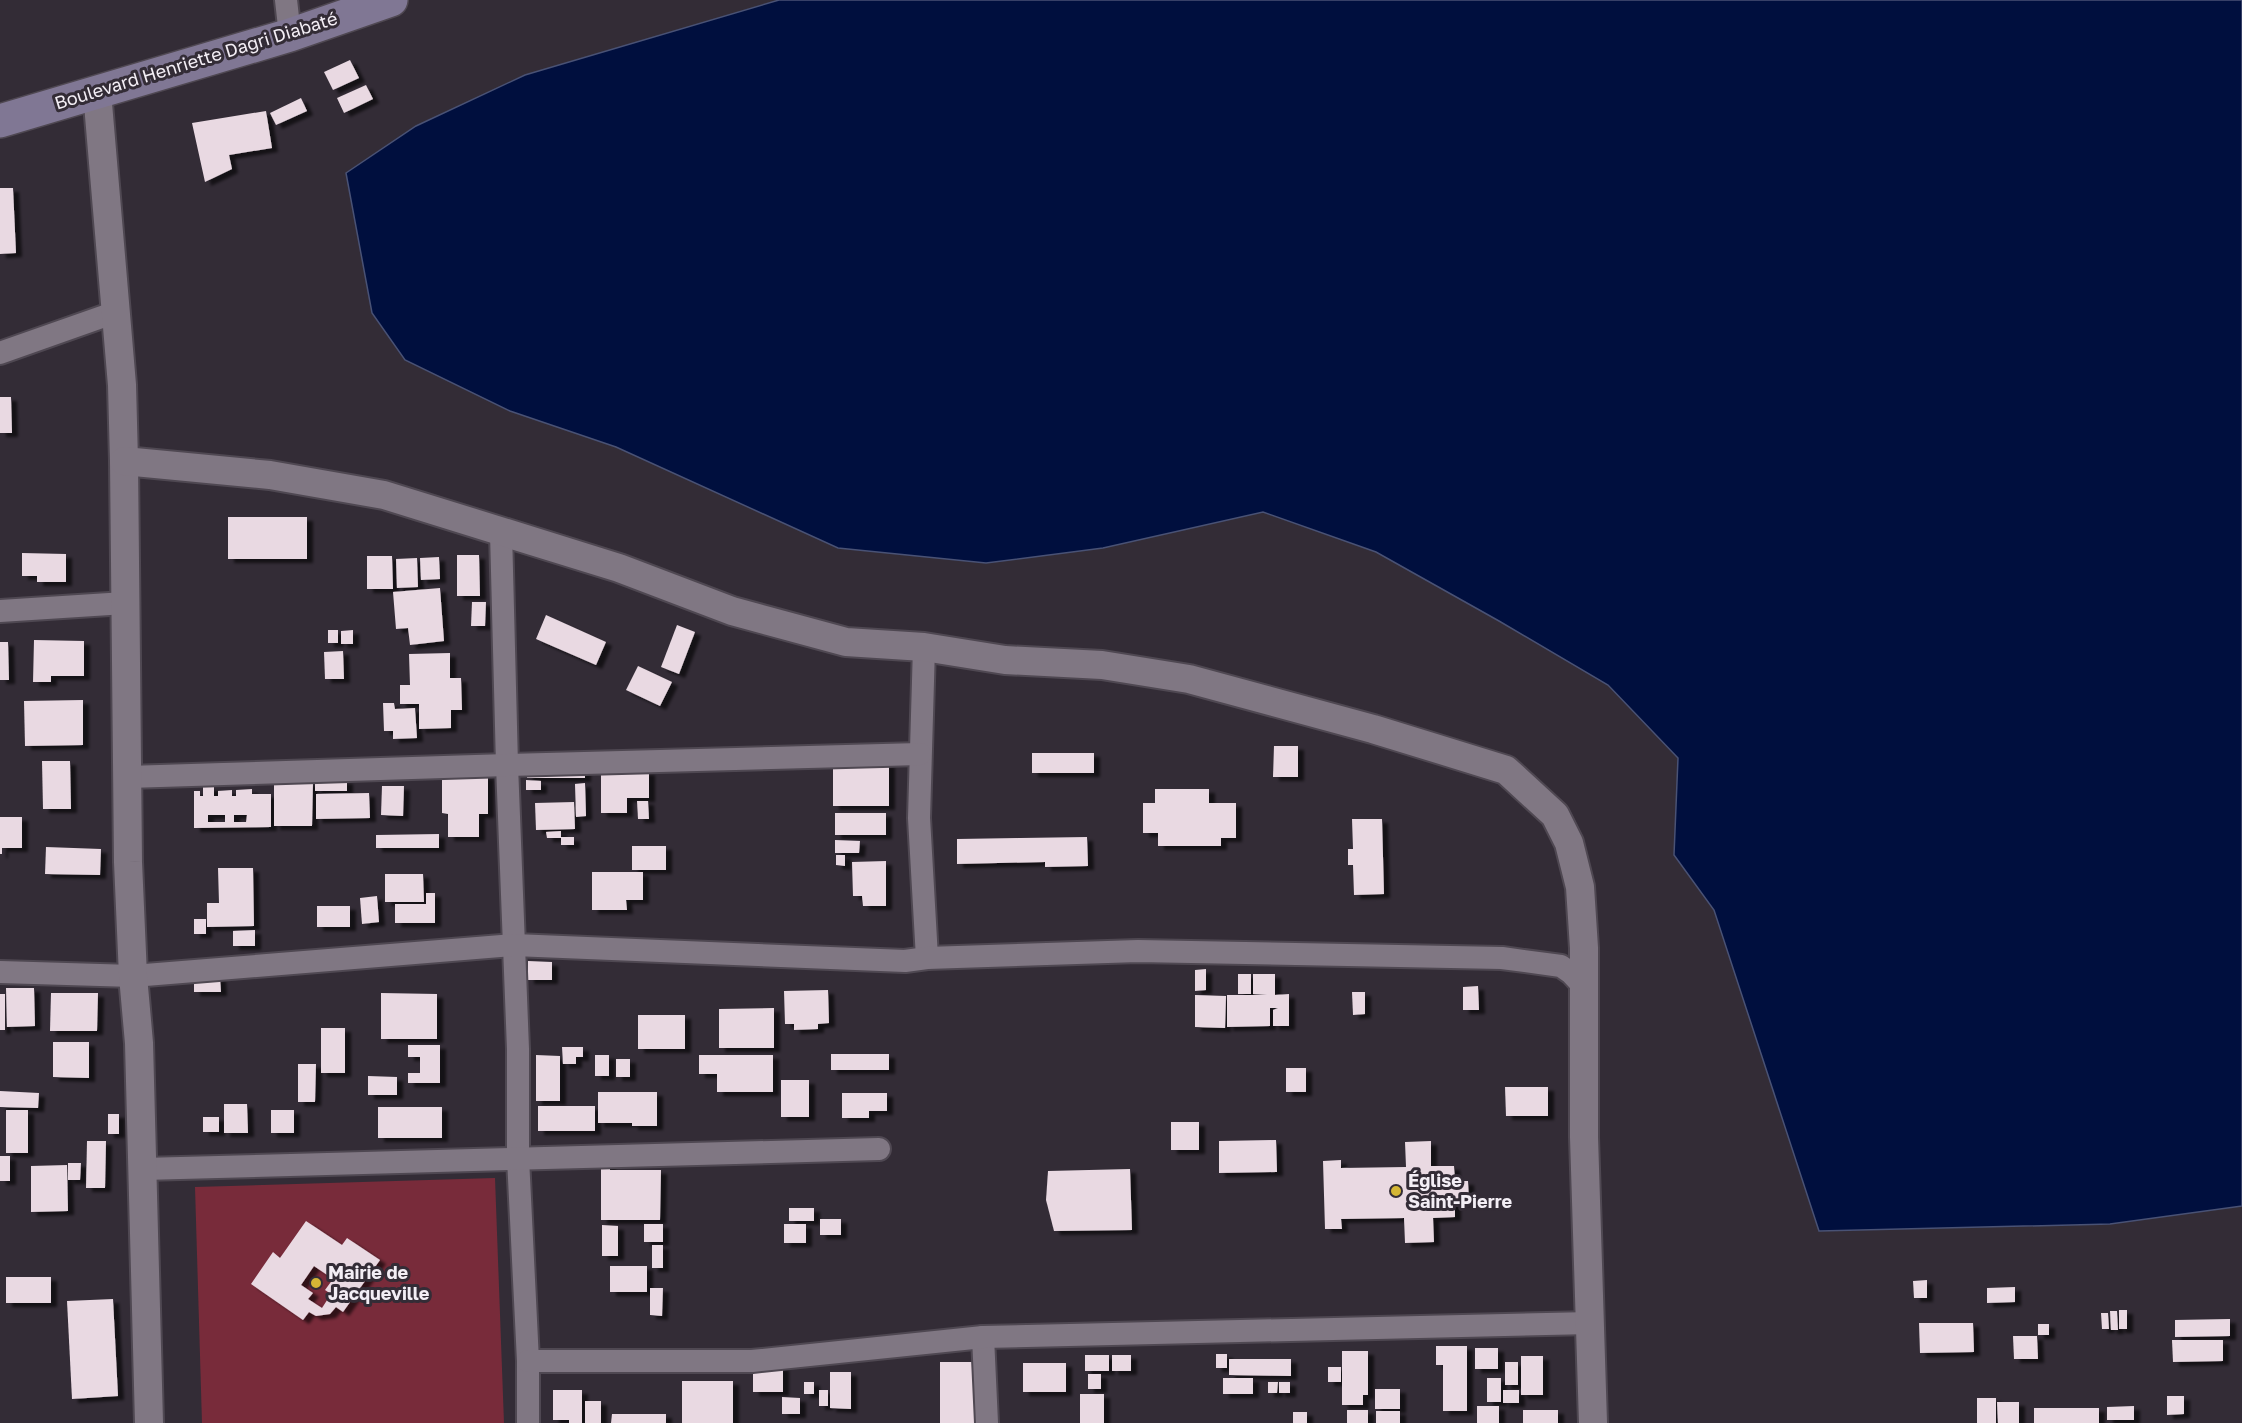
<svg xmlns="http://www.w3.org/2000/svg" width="2242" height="1423" font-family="'Golos Text',sans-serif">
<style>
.green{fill:#782b3a}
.water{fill:#000f3e;stroke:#495275;stroke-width:1.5}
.building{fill:#e9d9e2;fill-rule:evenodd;filter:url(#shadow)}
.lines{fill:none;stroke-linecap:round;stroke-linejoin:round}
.minor-casing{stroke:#4f4852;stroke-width:26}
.tertiary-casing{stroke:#4f4852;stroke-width:32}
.secondary-casing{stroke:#4f4852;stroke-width:36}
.minor{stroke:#807783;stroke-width:22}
.tertiary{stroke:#807783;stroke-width:28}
.secondary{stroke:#807794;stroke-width:33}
.poi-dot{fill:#d4b635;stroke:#332c36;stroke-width:2}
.labels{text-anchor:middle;stroke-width:6;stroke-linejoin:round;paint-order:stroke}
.street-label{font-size:18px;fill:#f3eef5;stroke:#332c36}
.poi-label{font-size:18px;font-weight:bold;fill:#f3eef5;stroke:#332c36;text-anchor:start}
</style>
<defs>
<filter id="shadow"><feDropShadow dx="6" dy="4" stdDeviation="1.5" flood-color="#0009"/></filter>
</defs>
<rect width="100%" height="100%" fill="#332c36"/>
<path class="green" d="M495,1178L504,1423H202L195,1187Z"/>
<path class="water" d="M779,0H2242V1206L2110,1224L1819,1231L1714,910L1674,855L1678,758L1608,685L1499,621L1376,552L1263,512L1103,548L986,563L838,548L616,447L510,411L405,360L372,313L346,173L416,126L525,75Z"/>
<g class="building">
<path d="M350,60L359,78L333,90L324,72Z"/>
<path d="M366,85L373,99L344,113L337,98Z"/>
<path d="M301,98L307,111L276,125L270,113Z"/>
<path d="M266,111L272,148L229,155L232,169L205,182L192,123Z"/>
<path d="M0,188H13L16,253L0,254Z"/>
<path d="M0,397H11L12,433H0Z"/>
<rect x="228" y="517" width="79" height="42"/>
<path d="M22,553L66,554V582H37V576H22Z"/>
<path d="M457,555H479L480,596H457Z"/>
<path d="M367,556H392L393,589H367Z"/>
<path d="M439,557L440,579L421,580L420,558Z"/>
<path d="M417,558L418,587L397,588L396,559Z"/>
<path d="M440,588L444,641L410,645L408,628L396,629L393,592Z"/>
<path d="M472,602H486L485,626H471Z"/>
<path d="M546,615L606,642L596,665L536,639Z"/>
<path d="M677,625L695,632L679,674L661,667Z"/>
<rect x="328" y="630" width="10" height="13"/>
<path d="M353,630V644H341V631Z"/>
<path d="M34,640L84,641V676H51V682H33Z"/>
<path d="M0,642H8L9,680H0Z"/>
<path d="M343,651L344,679H325L324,652Z"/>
<path d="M450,653V678H461L462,710H451V728L419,729V704H400V685H410L409,654Z"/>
<path d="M638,666L672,682L660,706L626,690Z"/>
<path d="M83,700V745L25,746L24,701Z"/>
<path d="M383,703H394L395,709L415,708L417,738L393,739V731H384Z"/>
<path d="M1274,746H1298V777H1273Z"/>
<rect x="1032" y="753" width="62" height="20"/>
<path d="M42,761H70L71,809H43Z"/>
<rect x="833" y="763" width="56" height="43"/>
<rect x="527" y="767" width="58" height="11"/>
<path d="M601,771H649V798H627V813H601Z"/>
<path d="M442,774L488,775V814H479V837H448V814L442,813Z"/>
<path d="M347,780V791H315V781Z"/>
<path d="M526,780L541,781V790H526Z"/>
<path d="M274,782H313L312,826H274Z"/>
<path d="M585,783L586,816L576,817L575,784Z"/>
<path d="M382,786H404L403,816L381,815Z"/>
<path d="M203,787H214V796H218V791L232,790V796H236V790L252,789V794H271V827L194,828V791H200V796H203ZM208,815H225V822H208ZM234,815H247L246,822H234Z"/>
<path d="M1155,789H1209V803H1236V838H1221V846H1158V833H1143V803H1155Z"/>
<path d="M369,793L370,818L316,819V794Z"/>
<path d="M637,801H648L649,819H638Z"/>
<path d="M574,802L575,829L536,830L535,803Z"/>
<rect x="835" y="813" width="51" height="22"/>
<path d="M0,817H22V848H2V854H0Z"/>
<path d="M1352,819H1382L1384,894L1354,895L1353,865H1348V849H1353Z"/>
<path d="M561,831V838H547L546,832Z"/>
<path d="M439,834V848H376V835Z"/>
<rect x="561" y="837" width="13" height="8"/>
<path d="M1087,837L1088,866L1045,867V862L957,864V839Z"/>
<path d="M835,840L860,841L859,853H835Z"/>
<rect x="632" y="846" width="34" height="24"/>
<path d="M46,847L101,849L100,875L45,874Z"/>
<path d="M836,855H845V866L836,865Z"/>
<path d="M886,861V906H863L862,896H853L852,862Z"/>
<path d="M218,868H253L254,926L207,927V903H219Z"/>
<path d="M592,872H643V900H626L627,910H592Z"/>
<path d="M385,874H423L424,902H385Z"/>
<path d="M426,893H435V923H395V904H426Z"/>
<path d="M377,896L379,922L362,924L360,898Z"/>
<rect x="317" y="906" width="33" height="21"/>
<rect x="194" y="919" width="12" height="15"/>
<path d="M255,930V946H233V931Z"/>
<path d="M528,961L552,962V980H528Z"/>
<path d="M1206,969V990L1195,991V970Z"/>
<rect x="1238" y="974" width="13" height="20"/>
<path d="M1253,974H1275V995L1289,994V1026H1273V1010L1278,1008H1270V1026L1227,1027V995H1267L1253,994Z"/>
<path d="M220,977L221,992H194V978Z"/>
<path d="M1478,986L1479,1010H1463V987Z"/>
<path d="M6,988H34L35,1026L7,1027Z"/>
<path d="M828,990L829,1023L818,1024V1029L794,1030V1024H785L784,991Z"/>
<path d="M1352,992H1365V1014L1353,1015Z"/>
<path d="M51,993H98L97,1031H50Z"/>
<path d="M381,993L437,994V1039H381Z"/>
<rect x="0" y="994" width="5" height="36"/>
<path d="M1195,995L1226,996L1225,1028L1195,1027Z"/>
<path d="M774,1008V1048H719V1009Z"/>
<rect x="638" y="1015" width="47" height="34"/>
<rect x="321" y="1028" width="24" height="45"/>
<path d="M53,1042H89V1078L53,1077Z"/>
<path d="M408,1045H440V1083H408V1073H420V1057H408Z"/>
<path d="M562,1047H583V1057H576V1064H563Z"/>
<rect x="831" y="1054" width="58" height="16"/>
<path d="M536,1055L560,1056V1101H536Z"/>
<rect x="595" y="1055" width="14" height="21"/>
<path d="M699,1055H773V1092H717V1074H699Z"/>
<rect x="616" y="1059" width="14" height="18"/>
<path d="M298,1064H316L315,1102H298Z"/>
<rect x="1286" y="1068" width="20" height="24"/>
<path d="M368,1076L397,1077V1095H368Z"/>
<rect x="781" y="1080" width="28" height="37"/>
<path d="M1505,1087H1548V1116H1506Z"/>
<path d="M0,1091L39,1093L38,1108L0,1107Z"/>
<path d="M598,1092H657V1126H632V1123H598Z"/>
<path d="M842,1093H887V1111H869V1118H842Z"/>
<path d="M224,1104H247L248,1133H224Z"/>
<rect x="538" y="1106" width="57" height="25"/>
<rect x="378" y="1107" width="64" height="31"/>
<rect x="6" y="1110" width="22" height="43"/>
<rect x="271" y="1110" width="23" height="23"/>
<rect x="108" y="1114" width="11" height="20"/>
<rect x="203" y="1117" width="16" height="15"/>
<rect x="1171" y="1122" width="28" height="28"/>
<path d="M1276,1140L1277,1172L1219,1173V1141Z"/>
<path d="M87,1141H106L105,1188H86Z"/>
<path d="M1431,1141V1166H1454L1455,1181H1468L1469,1202H1455V1217L1433,1218L1434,1242L1405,1243L1404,1218L1341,1219L1342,1229H1325L1323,1161L1341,1160V1168L1406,1167L1405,1142Z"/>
<rect x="0" y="1156" width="10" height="25"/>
<path d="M601,1162H610V1170H661L660,1220H601Z"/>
<path d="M68,1163H81L80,1180H68Z"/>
<path d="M67,1165L68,1211L31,1212V1166Z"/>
<path d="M1130,1169L1132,1230L1054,1231L1046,1200L1048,1171Z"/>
<rect x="789" y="1208" width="25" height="13"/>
<rect x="820" y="1219" width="21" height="16"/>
<path d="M306,1221L342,1245L347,1238L380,1260L343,1312L336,1307L330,1314L316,1316L309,1312L303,1320L251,1284L273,1252L280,1258ZM314,1266L333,1279L325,1290L331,1294L322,1308L308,1299L313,1293L301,1285Z"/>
<rect x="644" y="1224" width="19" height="18"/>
<rect x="784" y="1224" width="22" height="19"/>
<path d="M602,1225L618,1226V1256H602Z"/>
<rect x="652" y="1245" width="11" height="23"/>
<rect x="610" y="1266" width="37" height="26"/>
<rect x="6" y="1277" width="45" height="26"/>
<path d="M1927,1280V1298H1914L1913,1281Z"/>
<path d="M2015,1287V1302L1987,1303V1288Z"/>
<path d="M650,1288H663L662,1316L650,1315Z"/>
<path d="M113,1299L118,1396L72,1399L67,1301Z"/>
<rect x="2119" y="1310" width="8" height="19"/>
<path d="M2110,1311H2117L2118,1330H2111Z"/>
<path d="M2101,1313H2108L2109,1329H2102Z"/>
<path d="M2230,1319V1336L2175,1337V1320Z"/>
<path d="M1919,1323H1973L1974,1352L1920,1353Z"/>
<rect x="2038" y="1324" width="11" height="11"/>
<path d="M2013,1336H2037L2038,1359H2014Z"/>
<path d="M2172,1340H2223V1361L2173,1362Z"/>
<path d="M1436,1346H1467V1411H1443V1365H1436Z"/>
<rect x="1475" y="1348" width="23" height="21"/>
<path d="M1342,1351H1368V1395H1363V1405H1342Z"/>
<rect x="1216" y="1354" width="11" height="14"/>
<rect x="1085" y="1355" width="24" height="16"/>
<rect x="1112" y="1355" width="19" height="16"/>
<rect x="1521" y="1356" width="22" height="39"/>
<path d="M1229,1359H1291V1376L1229,1375Z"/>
<rect x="940" y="1362" width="36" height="61"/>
<rect x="1505" y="1362" width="13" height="23"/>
<rect x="1023" y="1363" width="43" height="29"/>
<rect x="753" y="1366" width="30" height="26"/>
<rect x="1328" y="1367" width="13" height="15"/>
<path d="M830,1372H851V1409L830,1408Z"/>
<rect x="1088" y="1374" width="13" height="15"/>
<rect x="1223" y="1378" width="30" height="16"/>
<rect x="1487" y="1378" width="14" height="24"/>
<rect x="682" y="1381" width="51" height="42"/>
<rect x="804" y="1382" width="10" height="12"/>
<path d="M1268,1382H1278L1277,1393H1268Z"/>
<rect x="1279" y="1382" width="11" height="11"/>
<rect x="1375" y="1389" width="25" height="20"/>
<path d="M553,1390H582V1423H569V1420H553Z"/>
<rect x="819" y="1390" width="9" height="16"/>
<rect x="1503" y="1390" width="16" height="13"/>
<rect x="1080" y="1394" width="24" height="29"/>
<path d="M2167,1396H2184V1414L2167,1415Z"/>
<path d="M782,1397L800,1398V1414H782Z"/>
<rect x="1977" y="1398" width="19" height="25"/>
<rect x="585" y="1401" width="16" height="22"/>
<path d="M1997,1402H2019V1423H1998Z"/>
<rect x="1477" y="1406" width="22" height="17"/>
<path d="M2134,1406V1420H2107V1407Z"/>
<rect x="2034" y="1408" width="65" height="15"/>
<rect x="1347" y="1410" width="21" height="13"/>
<rect x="1523" y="1410" width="35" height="13"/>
<rect x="1376" y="1411" width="24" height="12"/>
<rect x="1293" y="1412" width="14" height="11"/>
<path d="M612,1414H666V1423H611Z"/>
</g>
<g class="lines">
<defs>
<g id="minor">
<path d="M286,0L290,35"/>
<path d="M0,353L116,312"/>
<path d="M501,532L507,765L518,1049V1158L528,1361V1423"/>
<path d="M0,611L125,603"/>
<path d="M924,647L919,818L927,958"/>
<path d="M128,777L507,765L920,754"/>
<path d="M0,972L133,976L514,945L905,961L927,958L1138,951L1502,958L1561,966L1571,973L1584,987"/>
<path d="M143,1169L879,1149"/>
<path d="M983,1337L987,1423"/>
<path d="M528,1361H752L983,1337L1591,1323"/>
</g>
<g id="tertiary">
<path d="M97,92L122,385L124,461L128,862L133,976L139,1043L149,1423"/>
<path d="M124,461L270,475L384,495L619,568L732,611L846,642L924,647L1005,660L1102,665L1189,679L1373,729L1506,770L1555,815L1569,843L1580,887L1584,948V1137L1593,1423"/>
</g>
<path id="secondary" d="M0,121L290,35L391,0"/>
</defs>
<use href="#minor" class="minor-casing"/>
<use href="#tertiary" class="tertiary-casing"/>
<use href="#secondary" class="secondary-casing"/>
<use href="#minor" class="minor"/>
<use href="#tertiary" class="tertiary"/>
<use href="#secondary" class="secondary"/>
</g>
<g class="poi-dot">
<circle cx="1396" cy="1191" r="6"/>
<circle cx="316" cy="1283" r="6"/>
</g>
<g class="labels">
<g class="street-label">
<text transform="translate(196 61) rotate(-17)" y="6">Boulevard Henriette Dagri Diabaté</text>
</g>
<g class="poi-label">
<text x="1408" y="1187">Église<tspan x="1408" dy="21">Saint-Pierre</tspan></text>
<text x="328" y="1279">Mairie de<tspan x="328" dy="21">Jacqueville</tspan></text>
</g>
</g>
</svg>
